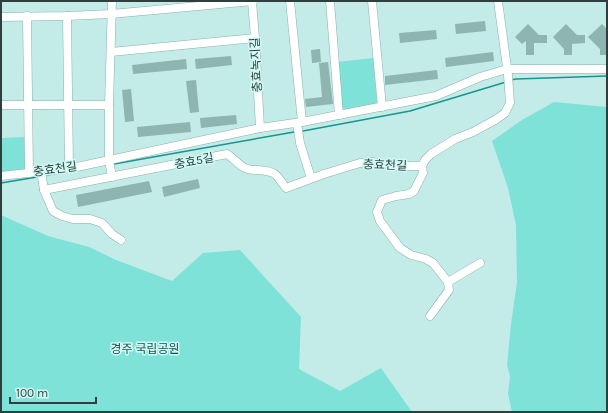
<svg xmlns="http://www.w3.org/2000/svg" width="608" height="413" font-family="Karla,'Noto Sans KR',sans-serif">
<style>
.green{fill:#7ee2d9}
.lines{fill:none;stroke-linecap:round;stroke-linejoin:round}
.stream{stroke:#15968e;stroke-width:1.5}
.building{fill:#8eb5b0}
.minor-casing{stroke:#8ab1ad;stroke-width:9}
.minor{stroke:#fff;stroke-width:8}
.labels{text-anchor:middle;stroke-width:3;stroke-linejoin:round;paint-order:stroke}
.street-label{font-size:12px;fill:#2f3f3d;stroke:#d0f9f4}
.park-label{font-size:12px;fill:#17544f;stroke:#d0f9f4}
</style>
<rect width="100%" height="100%" fill="#c3ebe7"/>
<g class="green">
<path d="M373,58L377,103L374,107L346,111L341,106L337,62Z"/>
<path d="M554,102L607,107V412H512L508,394L510,376L507,365L511,324L517,282L516,225L508,188L492,141L522,120Z"/>
<path d="M25,137L26,170L1,173V138Z"/>
<path d="M1,215L48,236L89,247L116,260L172,281L203,253L240,250L301,317L299,369L340,391L381,368L412,412H1Z"/>
</g>
<g class="lines">
<g class="stream">
<path d="M511,80L516,79L607,76"/>
<path d="M303,131L410,111L506,82"/>
<path d="M114,164L294,132"/>
<path d="M46,175L54,174"/>
<path d="M1,183L37,177"/>
</g>
</g>
<g class="building">
<path d="M485,21L486,31L456,34L455,24Z"/>
<path d="M528,24L539,35H547V43H534V55H526V41L522,44L515,37Z"/>
<path d="M566,24L577,35H585V43L572,44V55H564V49L553,37Z"/>
<path d="M602,24L607,29V55H600V49L588,37Z"/>
<path d="M436,30L437,39L400,43L399,33Z"/>
<path d="M320,49L321,62L312,63L311,50Z"/>
<path d="M493,52L494,61L446,67L445,58Z"/>
<path d="M231,56L232,65L196,69L195,59Z"/>
<path d="M186,59L187,69L133,74L132,65Z"/>
<path d="M328,62L333,104L306,107L305,99L322,97L319,63Z"/>
<path d="M437,70L438,79L385,85V76Z"/>
<path d="M196,80L199,112L190,113L186,81Z"/>
<path d="M131,89L134,121L125,122L122,90Z"/>
<path d="M236,115L237,124L201,128L200,118Z"/>
<path d="M190,122L191,132L138,137L137,127Z"/>
<path d="M198,179L200,188L164,197L162,187Z"/>
<path d="M149,181L152,192L78,207L76,195Z"/>
</g>
<g class="lines">
<defs>
<g id="minor">
<path d="M252,1L255,38L260,128"/>
<path d="M290,1L302,122"/>
<path d="M330,1L339,115"/>
<path d="M372,1L382,107"/>
<path d="M27,16L29,173"/>
<path d="M67,16L69,168"/>
<path d="M1,17L67,16L111,14L253,1"/>
<path d="M111,52L255,38"/>
<path d="M1,105H109"/>
<path d="M297,123L300,143L311,178"/>
<path d="M422,166L423,173L414,191L409,194L396,196L382,200L377,212L380,221L400,248L411,255L426,259L433,263L448,282L480,263"/>
<path d="M41,171L44,190L53,211L62,216L73,219H90L102,223L112,234L121,240"/>
<path d="M1,176L72,168L260,128L302,122L436,96L480,77L507,69H607"/>
<path d="M112,177L109,160V105L112,1"/>
<path d="M44,190L227,154C233,158 239,165 245,168C249,170 254,170 258,170C277,172 275,173 286,188L324,174L360,163L372,162L398,166H422L425,160L431,154L455,139L473,132L495,120L505,113L510,103L508,75L498,1"/>
<path d="M430,316L449,290L448,282"/>
</g>
</defs>
<use href="#minor" class="minor-casing"/>
<use href="#minor" class="minor"/>
</g>
<g class="labels">
<g class="street-label">
<text transform="translate(256 65) rotate(-93)" y="4">충효녹지길</text>
<text transform="translate(194 161) rotate(-11)" y="4">충효5길</text>
<text transform="translate(385 165) rotate(2)" y="4">충효천길</text>
<text transform="translate(55 169) rotate(-8)" y="4">충효천길</text>
</g>
<g class="park-label">
<text x="145" y="353">경주 국립공원</text>
</g>
</g>
<rect width="608" height="413" fill="none" stroke="#2f3f3d" stroke-width="4"/>
<path d="M10 397v6h86v-6" fill="none" stroke="#2f3f3d" stroke-width="2"/>
<text x="16" y="397" font-size="12" fill="#2f3f3d" stroke="#d0f9f4" stroke-width="3" paint-order="stroke">100 m</text>
</svg>
